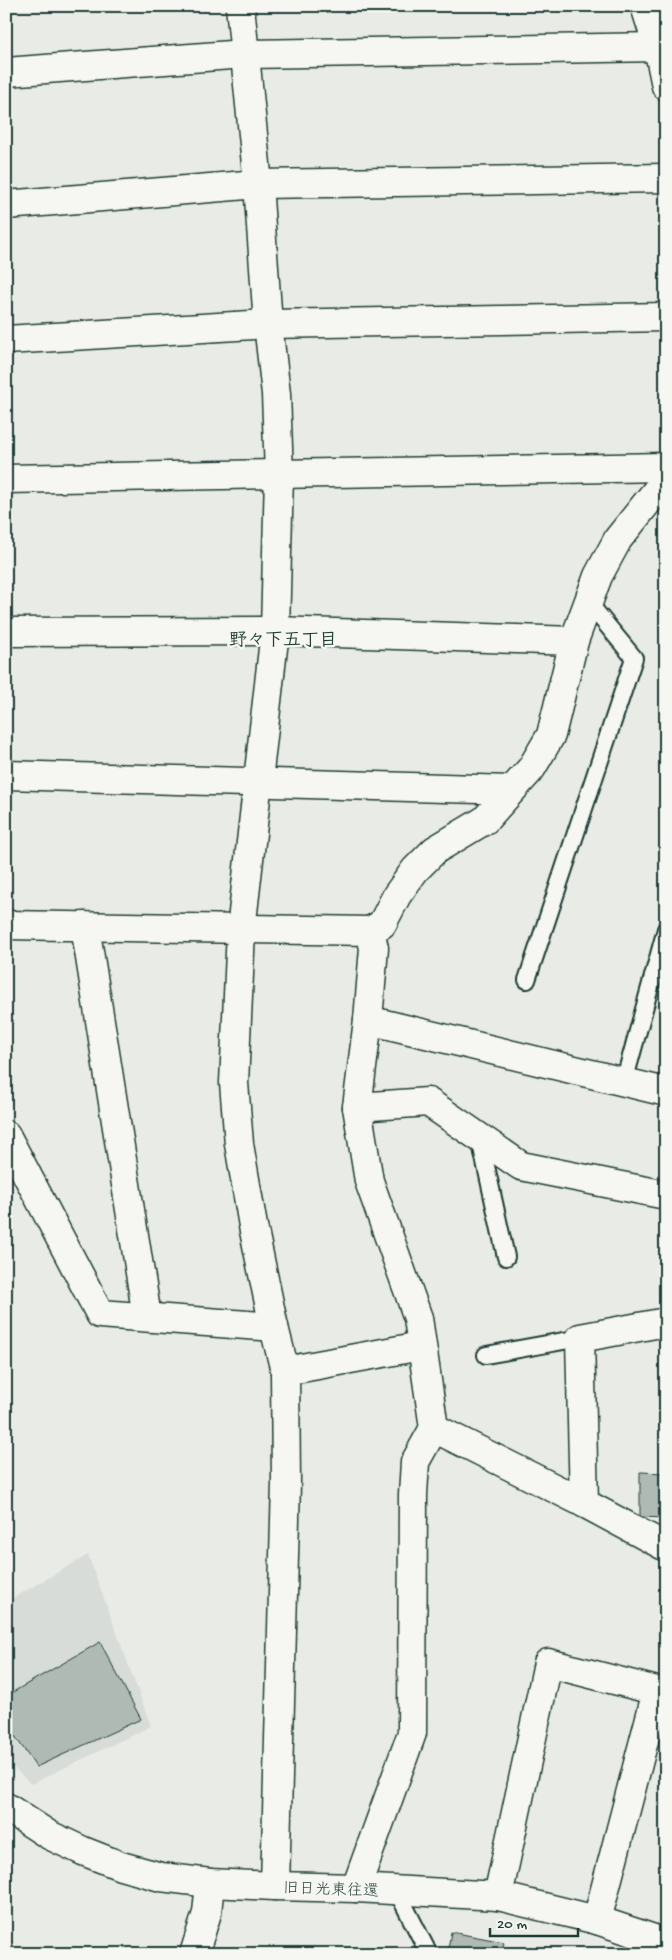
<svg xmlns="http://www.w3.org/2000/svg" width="672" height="1960" font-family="'Gochi Hand','Klee One',sans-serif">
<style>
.built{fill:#d8dcd8}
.building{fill:#b0bab5;stroke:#1f3d34}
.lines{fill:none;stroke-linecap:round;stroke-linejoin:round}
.service-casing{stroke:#1f3d34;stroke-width:20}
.minor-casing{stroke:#1f3d34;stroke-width:31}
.tertiary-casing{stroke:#1f3d34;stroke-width:31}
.service{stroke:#f6f6f2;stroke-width:16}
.minor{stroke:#f6f6f2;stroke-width:28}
.tertiary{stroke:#f6f6f2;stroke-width:28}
.labels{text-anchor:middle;stroke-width:5;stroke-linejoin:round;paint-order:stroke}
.street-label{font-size:16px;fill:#1f3d34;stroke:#f6f6f2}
.neighbourhood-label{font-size:18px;font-weight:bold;fill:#1f3d34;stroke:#f6f6f2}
</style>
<rect width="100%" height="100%" fill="#e9ebe7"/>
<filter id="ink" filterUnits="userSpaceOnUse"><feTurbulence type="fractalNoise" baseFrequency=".02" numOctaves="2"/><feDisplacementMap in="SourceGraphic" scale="10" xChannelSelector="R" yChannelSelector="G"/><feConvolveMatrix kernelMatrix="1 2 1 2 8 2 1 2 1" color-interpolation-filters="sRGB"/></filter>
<g filter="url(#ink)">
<path class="built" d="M88,1555L151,1726L31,1784L6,1761V1602Z"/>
<g class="building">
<path d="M640,1472L666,1473V1518L640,1517Z"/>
<path d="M100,1642L141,1719L36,1767L6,1723V1696Z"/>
<path d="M451,1932L504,1942L502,1954H447Z"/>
</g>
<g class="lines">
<defs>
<g id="service">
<path d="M527,980L634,658L588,602"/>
<path d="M624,1082L666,929"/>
<path d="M480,1139L506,1257"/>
<path d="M486,1355L580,1338"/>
<path d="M397,1891L429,1954"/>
</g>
<g id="minor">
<path d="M240,6L258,184L268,324L276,394L279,474L275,631L241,930L234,1083L239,1144L253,1226L274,1327L285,1371L286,1483L275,1886"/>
<path d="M645,6L658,47L666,86"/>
<path d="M6,72L244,54L658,47"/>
<path d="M6,205L258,184L666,178"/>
<path d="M6,340L268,324L666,317"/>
<path d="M6,479L666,467"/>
<path d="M666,479L618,539L598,576L574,641L551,735L531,769L485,820L435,850L415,870L397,895L382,924L370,931L374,948L368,1020L357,1107L369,1181L418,1318L434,1428L584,1503L666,1547"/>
<path d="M6,632L275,631L574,641"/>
<path d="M6,775L512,790"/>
<path d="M6,925L370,931"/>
<path d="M85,926L147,1317"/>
<path d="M368,1020L666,1092"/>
<path d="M357,1107L428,1102L521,1166L666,1195"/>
<path d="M6,1135L100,1314L274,1327"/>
<path d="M285,1371L421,1346"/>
<path d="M584,1503L580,1338L666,1322"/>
<path d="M356,1888L412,1733L413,1494L415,1462L434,1428"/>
<path d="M498,1896L548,1663L657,1691L597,1920"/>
<path d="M194,1954L207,1913L210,1883"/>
</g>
<path id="tertiary" d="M6,1807L49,1835L83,1851L121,1866L161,1877L210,1883L275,1886L356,1888L498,1896L597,1920L666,1943"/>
</defs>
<use href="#service" class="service-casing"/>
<use href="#minor" class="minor-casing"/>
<use href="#tertiary" class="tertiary-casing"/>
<use href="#service" class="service"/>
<use href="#minor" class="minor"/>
<use href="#tertiary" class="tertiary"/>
</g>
</g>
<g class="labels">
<g class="street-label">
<text transform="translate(331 1888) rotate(2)" y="6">旧日光東往還</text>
</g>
<g class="neighbourhood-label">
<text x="283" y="645">野々下五丁目</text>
</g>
</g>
<rect width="672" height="1960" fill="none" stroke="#f6f6f2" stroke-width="25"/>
<rect x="12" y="12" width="647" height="1935" fill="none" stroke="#1f3d34" stroke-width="2" filter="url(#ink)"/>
<path d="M490 1928v8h88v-8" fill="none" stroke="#1f3d34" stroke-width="2.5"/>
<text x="497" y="1928" font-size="15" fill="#1f3d34" stroke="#f6f6f2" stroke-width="4" paint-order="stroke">20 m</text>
</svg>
